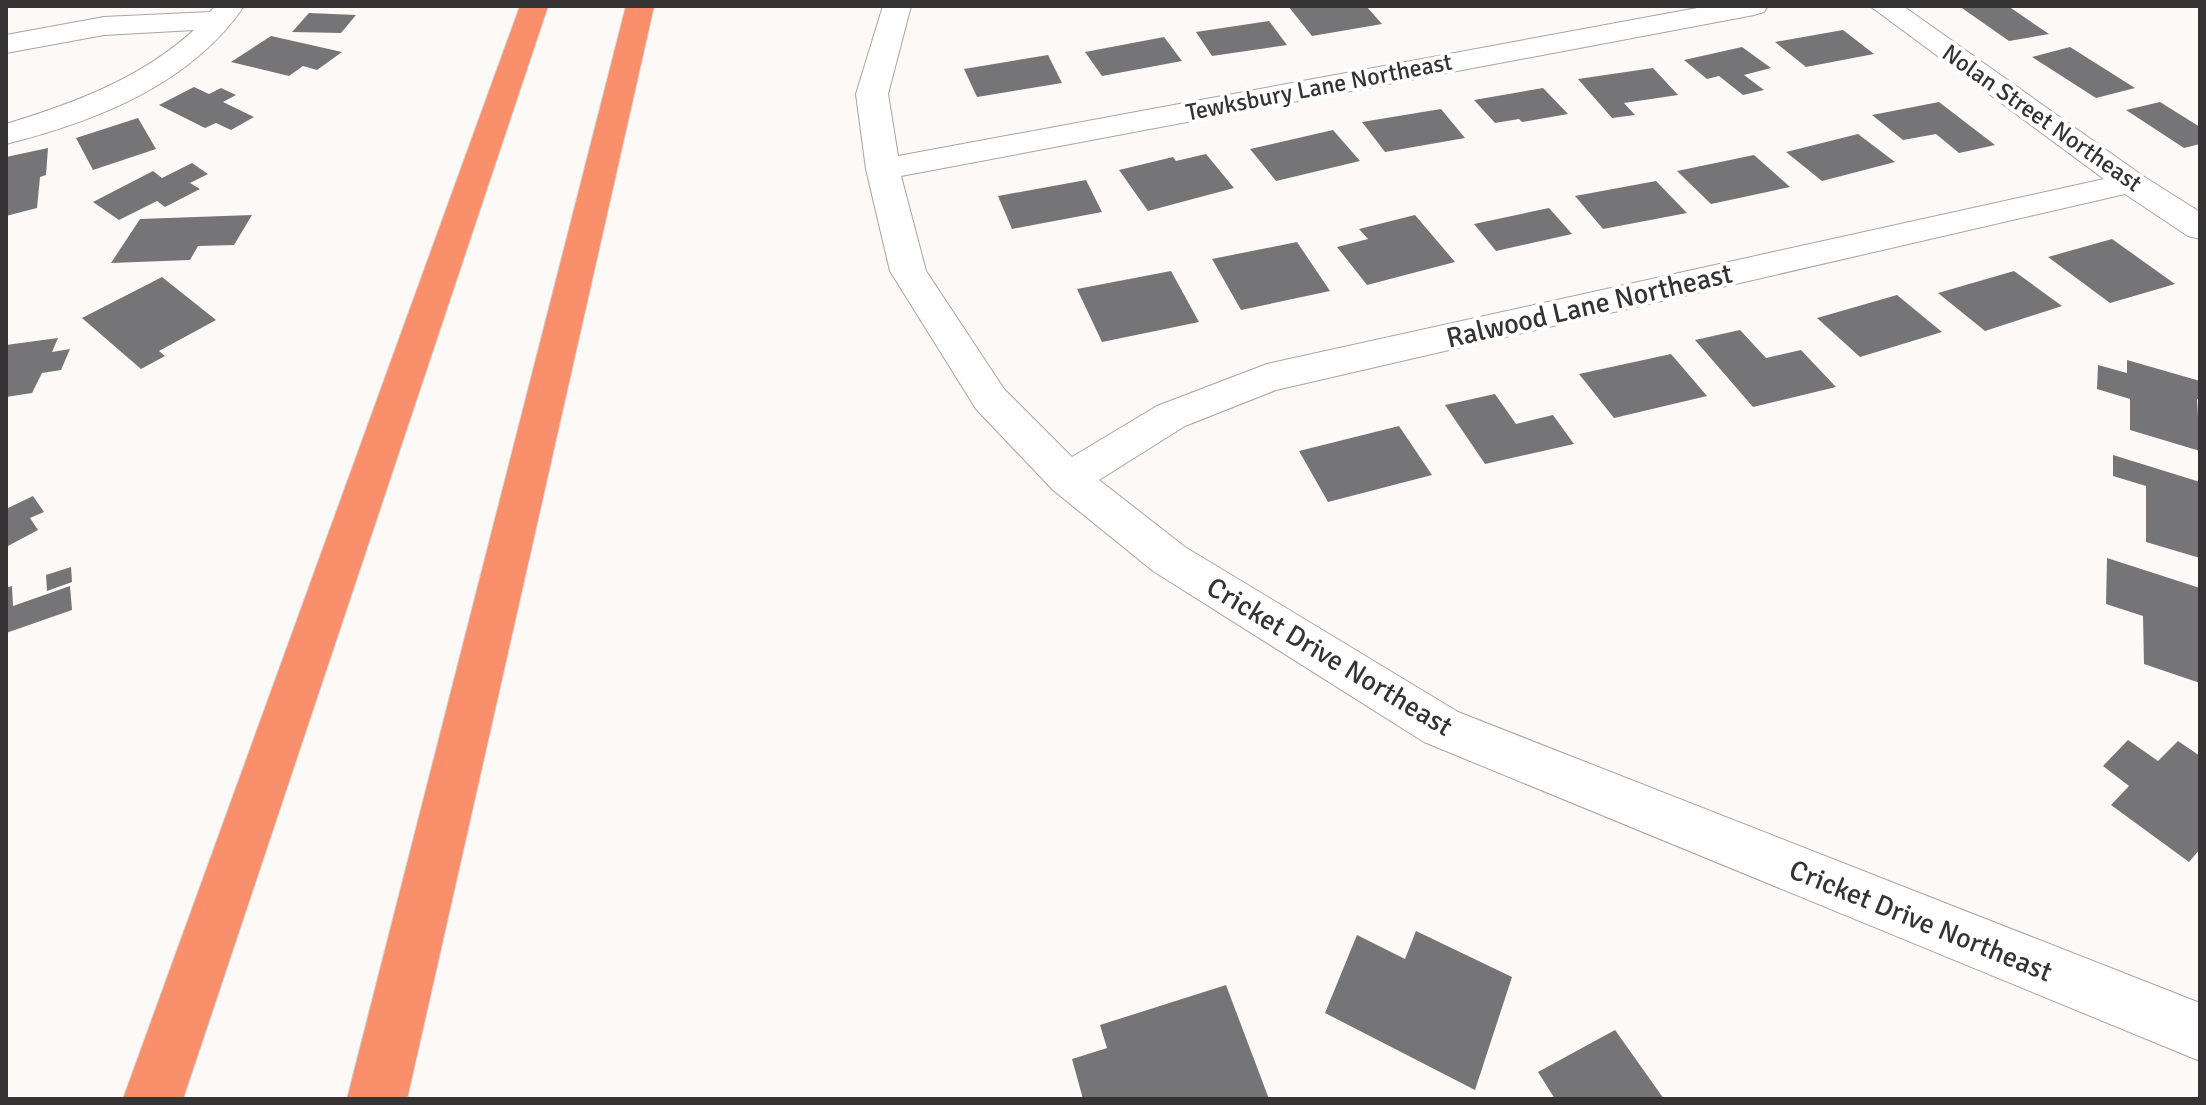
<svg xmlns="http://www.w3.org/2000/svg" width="2206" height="1105" font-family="Signika,sans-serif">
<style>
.building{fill:#757578}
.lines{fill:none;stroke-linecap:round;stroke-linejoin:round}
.minor-casing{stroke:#a7a4a2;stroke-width:2}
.highway-casing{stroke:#d7d6d6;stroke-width:2}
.minor{fill:#fff;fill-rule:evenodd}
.highway{fill:#fa8f6c;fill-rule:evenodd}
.labels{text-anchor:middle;stroke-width:8;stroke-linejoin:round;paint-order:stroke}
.far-street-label{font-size:24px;fill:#353333;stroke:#fff}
.street-label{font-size:28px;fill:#353333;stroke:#fff}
</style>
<rect width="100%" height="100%" fill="#fcf9f7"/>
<g class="building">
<path d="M1288,6H1366L1382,24L1312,36Z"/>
<path d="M1959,6H2008L2049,34L2009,41Z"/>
<path d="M309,13L356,15L341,33L292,32Z"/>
<path d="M1269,21L1287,45L1212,56L1196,32Z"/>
<path d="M1843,30L1874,54L1806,67L1775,42Z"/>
<path d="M271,36L342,52L317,70L303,66L289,76L231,62Z"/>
<path d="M1164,37L1182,61L1102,76L1085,52Z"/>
<path d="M1742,47L1771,68L1744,75L1764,90L1743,95L1719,76L1707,79L1684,60Z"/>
<path d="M2070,47L2135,88L2096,98L2032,57Z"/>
<path d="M1048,55L1062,83L977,97L964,69Z"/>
<path d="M1653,68L1678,95L1624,103L1635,115L1612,118L1578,79Z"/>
<path d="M194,87L209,94L221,88L236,95L223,102L254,117L231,130L216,123L205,128L159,105Z"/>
<path d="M1543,88L1568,114L1522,122L1519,119L1495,123L1474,100Z"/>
<path d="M1939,102L1995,145L1959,153L1936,134L1903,140L1872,115Z"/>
<path d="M2160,102L2200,127V144L2184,148L2126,110Z"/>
<path d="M1441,109L1465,138L1385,152L1362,122Z"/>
<path d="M138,118L156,149L93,170L76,138Z"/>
<path d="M1333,130L1360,161L1276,181L1250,149Z"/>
<path d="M1858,134L1895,162L1822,181L1786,152Z"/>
<path d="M48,148L46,175L40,177L37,208L6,216V157Z"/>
<path d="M1206,154L1234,188L1148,211L1119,170L1173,157L1176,161Z"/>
<path d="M1754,155L1790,187L1711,204L1677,171Z"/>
<path d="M192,163L208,174L190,183L200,189L165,207L157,201L119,220L93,202L153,171L162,178Z"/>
<path d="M1086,180L1102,212L1012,229L998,196Z"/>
<path d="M1656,181L1687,213L1603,229L1575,196Z"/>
<path d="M1549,208L1572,234L1496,251L1474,224Z"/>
<path d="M252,215L234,245L198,246L190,260L111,263L140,219Z"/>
<path d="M1415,215L1455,262L1367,285L1337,247L1368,239L1359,229Z"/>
<path d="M2112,239L2175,284L2110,303L2048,257Z"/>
<path d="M1297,242L1330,291L1241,310L1212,259Z"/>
<path d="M1171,271L1199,322L1102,342L1077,289Z"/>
<path d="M2014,271L2062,306L1985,331L1938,293Z"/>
<path d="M162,277L216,320L159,351L165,356L141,369L82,318Z"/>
<path d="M1897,295L1942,332L1860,357L1817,318Z"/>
<path d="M1740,330L1766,358L1801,350L1836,387L1753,407L1695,340Z"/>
<path d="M58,338L52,352L70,349L61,370L42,373L32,393L6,397V345Z"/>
<path d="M1671,354L1707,396L1614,418L1579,374Z"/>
<path d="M2127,360L2200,381V399H2197L2200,451L2130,430V399L2097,389L2098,365L2127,373Z"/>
<path d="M1495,394L1516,424L1553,415L1574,444L1485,464L1445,405Z"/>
<path d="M1399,426L1432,475L1328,502L1299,451Z"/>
<path d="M2113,455L2200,482V558L2146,542V486L2113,476Z"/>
<path d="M33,496L44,512L30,518L38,530L6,547V509Z"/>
<path d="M2107,558L2200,588V683L2144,664L2143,616L2106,604Z"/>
<path d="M71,567L72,582L47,591L46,575Z"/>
<path d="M12,586L13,606L70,586L72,610L6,633V588Z"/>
<path d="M2128,740L2158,761L2178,741L2200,756V849L2189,862L2111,805L2129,786L2103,766Z"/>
<path d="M1416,931L1512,977L1475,1090L1325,1013L1357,935L1405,959Z"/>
<path d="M1226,985L1269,1099H1083L1072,1059L1107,1048L1100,1025Z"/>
<path d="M1615,1030L1664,1099H1555L1538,1072Z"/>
</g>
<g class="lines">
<defs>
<g id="minor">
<path d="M215,6H244C191,84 97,121 6,144V124C75,103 140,79 194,30L104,35L6,53V35L104,17L210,12Z"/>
<path d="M883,6H911L888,94L898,156L1708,6H1768L1764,12L1754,15L901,176L926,271L1004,389L1072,457L1157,406L1267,364L2104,179L1870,6H1903L2143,176L2200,212V239L2188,236L2125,194L1276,390L1185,426L1099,480L1185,547L1458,712L2200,1003V1061L1424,742L1153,571L1053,490L976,409L890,271L866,169L856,94Z"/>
</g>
<g id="highway">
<path d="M520,6H548L183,1099H123Z"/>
<path d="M626,6H654L407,1099H347Z"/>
</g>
</defs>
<use href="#minor" class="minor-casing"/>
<use href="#highway" class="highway-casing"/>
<use href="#minor" class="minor"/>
<use href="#highway" class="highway"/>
</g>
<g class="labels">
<g class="far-street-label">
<text transform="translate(1319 87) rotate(-11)" y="8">Tewksbury Lane Northeast</text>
<text transform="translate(2042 118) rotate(35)" y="8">Nolan Street Northeast</text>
</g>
<g class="street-label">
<text transform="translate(1589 305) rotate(-13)" y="10">Ralwood Lane Northeast</text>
<text transform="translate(1330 656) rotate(31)" y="10">Cricket Drive Northeast</text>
<text transform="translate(1921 920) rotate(22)" y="10">Cricket Drive Northeast</text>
</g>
</g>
<rect width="2206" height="1105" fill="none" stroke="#353333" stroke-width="16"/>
</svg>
